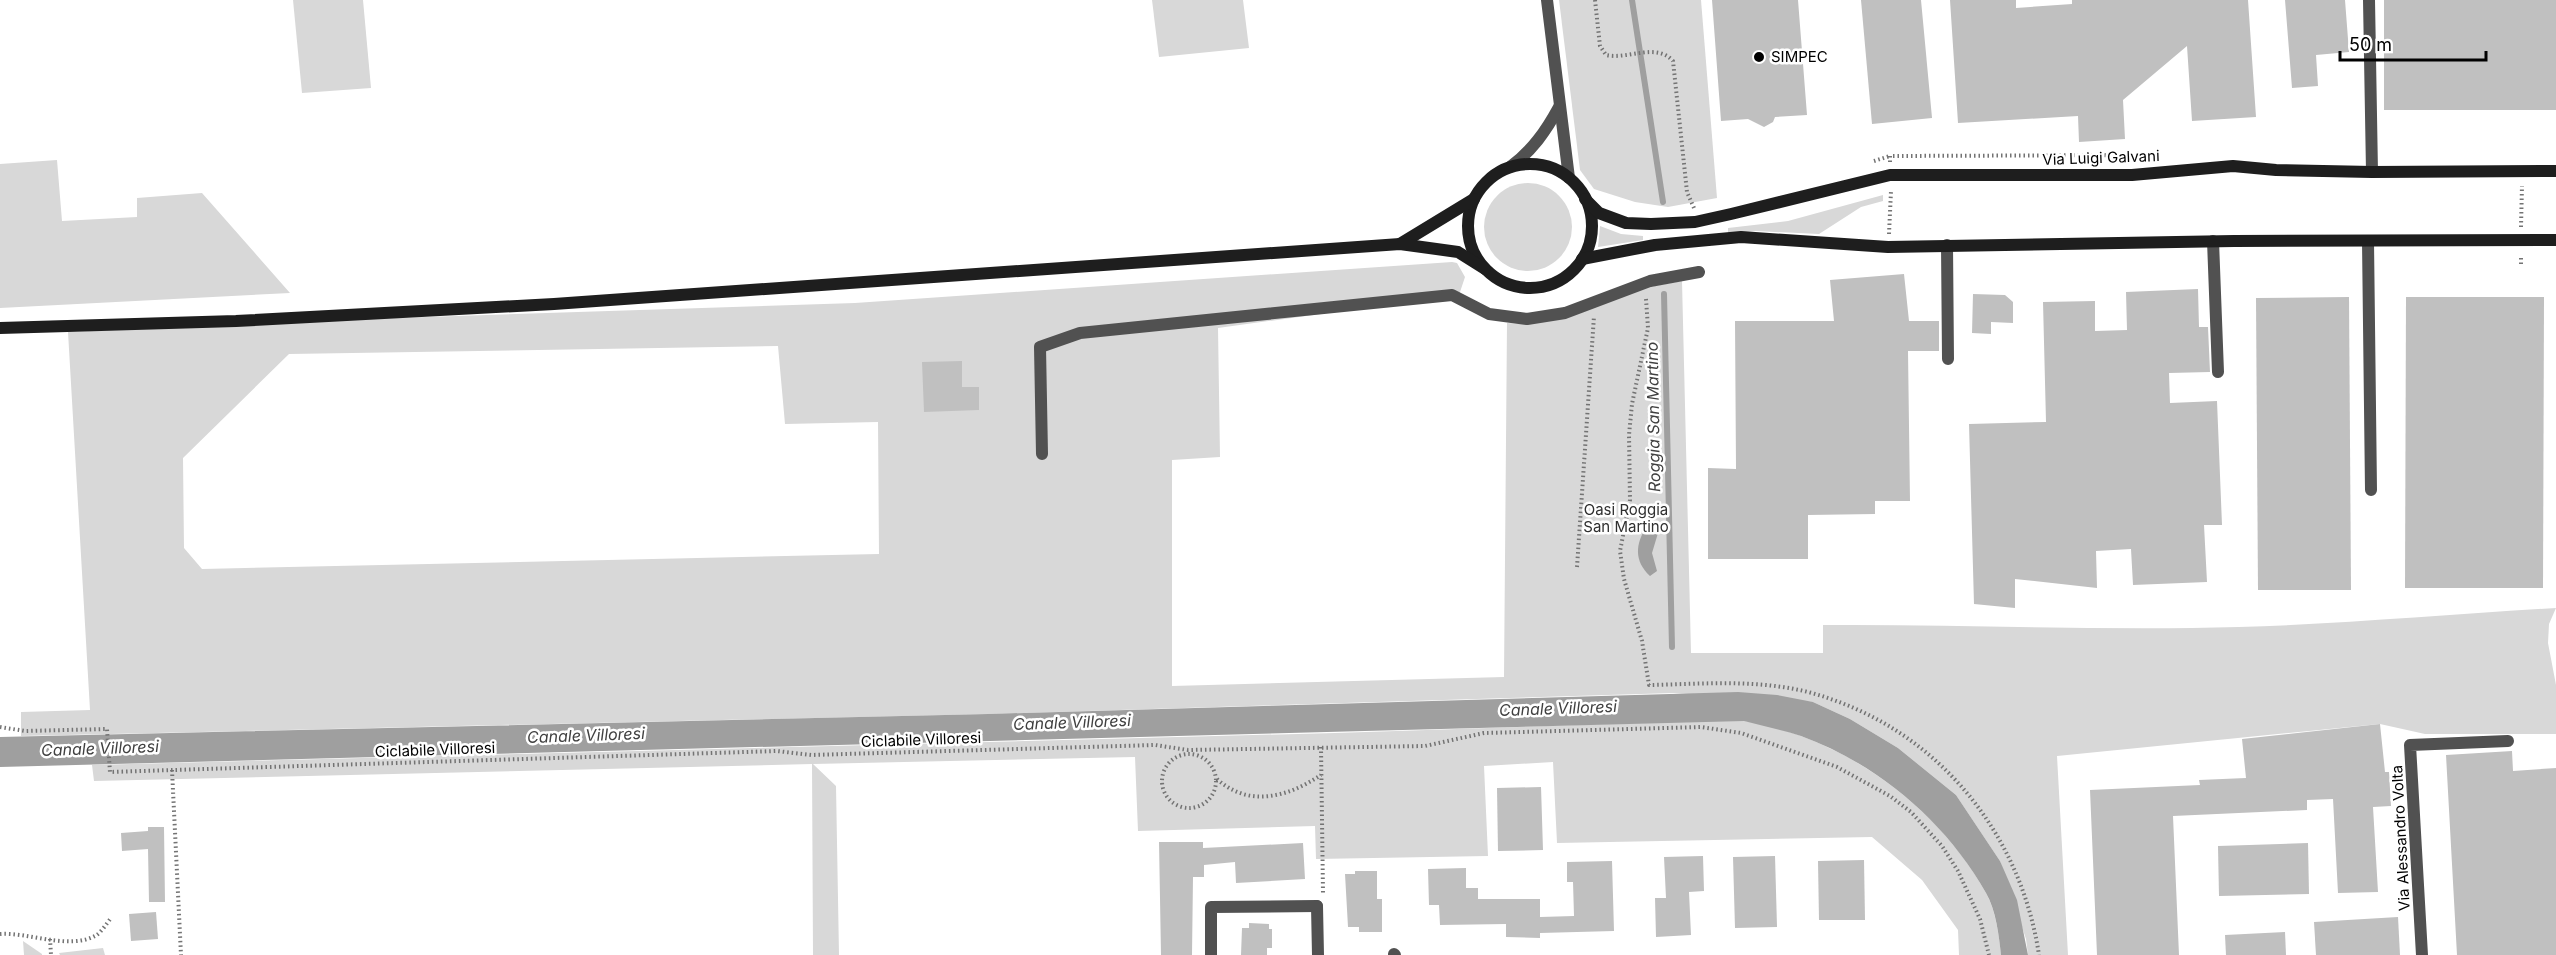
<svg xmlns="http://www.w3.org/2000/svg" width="2556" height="955" font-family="Inter,sans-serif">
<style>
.green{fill:#d8d8d8;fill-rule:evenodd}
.water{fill:#9f9f9f}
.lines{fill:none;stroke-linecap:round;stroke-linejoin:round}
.stream{stroke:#9f9f9f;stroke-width:6}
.building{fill:#c0c0c0}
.path{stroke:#737373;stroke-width:4;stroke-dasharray:1.5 3;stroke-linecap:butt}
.lane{stroke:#515151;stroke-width:12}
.street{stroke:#515151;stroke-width:12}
.secondary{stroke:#1e1e1e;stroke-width:12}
.poi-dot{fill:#000;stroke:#fff;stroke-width:2}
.labels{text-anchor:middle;stroke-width:5;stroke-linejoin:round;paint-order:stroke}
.poi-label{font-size:15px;fill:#000;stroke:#fff;text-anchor:start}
.street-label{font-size:15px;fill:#000;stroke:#fff}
.park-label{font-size:15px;fill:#2f2f2f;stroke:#fff}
.water-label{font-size:16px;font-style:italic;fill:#404040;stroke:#fff}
</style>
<rect width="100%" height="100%" fill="#fff"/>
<g class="green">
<path d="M293,0H363L371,88L302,93Z"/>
<path d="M1152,0H1243L1249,48L1159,57Z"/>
<path d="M1559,0H1701L1717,198L1668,207L1635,202L1594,189L1580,170Z"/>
<path d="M57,160L62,221L137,217V198L202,193L290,293L0,308V164Z"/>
<circle cx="1528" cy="227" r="44"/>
<path d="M1883,195V201L1861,207L1819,234L1756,231L1728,233V228L1788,221Z"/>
<path d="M1600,226L1621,234L1643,236V240L1598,247Z"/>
<path d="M1452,262L1457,263L1465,277L1459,295L1218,328L1220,457L1172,460V686L1504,677L1507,323L1525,324L1649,287L1682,281L1691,653H1823V625C1962,624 2100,631 2239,627C2345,624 2451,614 2556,608L2549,624L2548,643L2556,685V734H2425L2380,724L2057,756L2068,955H2028L2026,939L2000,861L1956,795L1898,748L1850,719L1813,702L1674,693L988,714L21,736V712L90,710L68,332L303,321L855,303ZM778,346L785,424L878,422L879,554L202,569L184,548L183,458L289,354Z"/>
<path d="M1699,721C1714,721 1730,719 1745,721C1844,738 1937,805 1986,893C1996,911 1999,936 2001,955H1959L1958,930L1922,880L1872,837L1557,843L1553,762L1484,766L1488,856L1316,859L1315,826L1138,831L1135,757L813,764L836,786L839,955H813L812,764L94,781L92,765L1335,733Z"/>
<path d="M23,941L42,954V955H24Z"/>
<path d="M103,948L105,955H60L59,953Z"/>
</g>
<g class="water">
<path d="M1647,526L1654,527L1658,533L1652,553L1657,571L1650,576C1634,561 1635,544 1647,526Z"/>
<path d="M1738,692L1777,695L1813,702L1850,719L1898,748L1956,795L2000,861L2017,900L2028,955H2001C1999,936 1996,910 1986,893C1946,822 1878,764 1801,736C1783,730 1763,726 1744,721L0,767V737L988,714Z"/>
</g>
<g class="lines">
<g class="stream">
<path d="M1632,0L1663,202"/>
<path d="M1664,294L1672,647"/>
</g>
</g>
<g class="building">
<path d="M1712,0H1798L1807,115L1775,117L1773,122L1764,127L1748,119L1721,121Z"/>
<path d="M1861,0H1921L1932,118L1872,124Z"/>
<path d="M1950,0H2016V8L2072,4V0H2248L2256,117L2192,121L2187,46L2123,100L2125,139L2079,142L2078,116L1958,123Z"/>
<path d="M2285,0H2345L2349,52L2316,55L2318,86L2292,88Z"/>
<rect x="2384" y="0" width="172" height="110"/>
<path d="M1904,274L1909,321H1939V351H1908L1910,501H1875V514L1808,515V559H1708V468L1736,469L1735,321H1834L1830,280Z"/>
<path d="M2198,289L2199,327H2208L2210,372L2169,373L2170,403L2217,401L2222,525H2204L2207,582L2133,585L2131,549L2096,551L2097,588L2015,579V608L1974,604L1969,424L2046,422L2043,302L2095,301V331L2127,330L2126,292Z"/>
<path d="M1973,294L2005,295L2013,302V323L1991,322V334L1972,333Z"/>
<path d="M2349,297L2351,590H2258L2256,298Z"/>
<path d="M2406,297H2544L2543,588H2405Z"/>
<path d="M962,361V387H979V410L924,412L922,362Z"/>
<path d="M2380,724L2385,772H2389L2391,806L2373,807L2378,892L2338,893L2333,799L2307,800V810L2173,816L2179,955H2097L2090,790L2200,785L2199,780L2246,778L2242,739Z"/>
<path d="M2512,751L2513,771L2556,768V955H2457L2446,755Z"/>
<path d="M1541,787L1543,850L1498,851L1497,788Z"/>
<path d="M148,827H164L165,902H149L148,849L122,851L121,833L148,831Z"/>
<path d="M1159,842H1203V848L1303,843L1305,879L1236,883L1235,862L1204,865V877H1193L1192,955H1161Z"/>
<path d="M2308,843L2309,894L2219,896L2218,846Z"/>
<path d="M1703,856L1704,891L1689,892L1691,935L1656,937L1655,898H1666L1664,857Z"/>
<path d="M1775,856L1777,927L1735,928L1733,857Z"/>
<path d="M1864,860L1865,920H1819L1818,861Z"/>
<path d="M1612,861L1614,931L1540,933V938L1506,937V924L1440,925L1439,905H1429L1428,869L1466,868V888H1478V899H1540V917L1574,916L1573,882H1567V862Z"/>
<path d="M1355,871H1377V899H1382V932H1359V927H1348L1345,874H1355Z"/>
<path d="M156,912L158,939L131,941L129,914Z"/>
<path d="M2398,917L2400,955H2316L2314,922Z"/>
<path d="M1249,923L1269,924V929H1272V948H1267V955H1241L1242,928H1249Z"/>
<path d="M2285,932L2286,955H2226L2225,935Z"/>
</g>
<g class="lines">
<g class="path">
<path d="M1595,0L1600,46L1606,55C1628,60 1656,42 1673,61L1687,192L1694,208"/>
<path d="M1874,161L1890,156"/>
<path d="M1890,162V156L2158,155"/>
<path d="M2521,227L2522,186"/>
<path d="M1889,234L1891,191"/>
<path d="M2521,264V255"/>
<path d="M1646,299L1648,328L1632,404L1629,435L1630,500L1620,551L1624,579L1642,641L1649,685C1702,684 1756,679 1808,692C1933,725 2020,829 2039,955"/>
<path d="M1577,567L1594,316"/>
<path d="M0,727L25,731L107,729L110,772L777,751L811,755L1155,745L1188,750L1425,746L1484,733L1701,727L1741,733L1837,767L1890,796L1911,812L1942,846L1958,871L1980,919L1989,955"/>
<path d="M1321,747L1323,893"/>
<circle cx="1189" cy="781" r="27"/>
<path d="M172,770L181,955"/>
<path d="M1217,779C1249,808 1288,797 1321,775"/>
<path d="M0,934C29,932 68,950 95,936C101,933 107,923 111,918"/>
<path d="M50,939L51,955"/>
</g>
<g class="lane">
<path d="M1547,0L1569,178"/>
<path d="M2369,0L2372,172"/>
<path d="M1510,167C1532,151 1546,131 1559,107"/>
<path d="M2213,241L2218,372"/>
<path d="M2368,241L2371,490"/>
<path d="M1947,245L1948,359"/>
<path d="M1042,454L1040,347L1080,333L1452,295L1489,314L1527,319L1565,313L1650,281L1699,272"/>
<path d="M1317,906L1318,955"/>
<path d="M1394,954L1395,955"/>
</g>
<g class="street">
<path d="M1211,955V907L1317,906"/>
<path d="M2422,955L2410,745L2508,741"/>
</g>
<g class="secondary">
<circle cx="1530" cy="226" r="62"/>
<path d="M1585,199L1599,213L1626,223L1651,224L1695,222L1731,214L1890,175H2132L2233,166L2276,170L2372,172L2556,171"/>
<path d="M1400,244L1474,199"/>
<path d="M1582,259L1655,245L1741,237L1888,247L2234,241L2556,240"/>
<path d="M0,328L236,321L554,304L1400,244L1458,252L1485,269"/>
</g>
</g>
<circle class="poi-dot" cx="1759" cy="57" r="6"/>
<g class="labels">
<g class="poi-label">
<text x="1771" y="62">SIMPEC</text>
</g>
<g class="street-label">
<text transform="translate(2101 158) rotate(-2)" y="5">Via Luigi Galvani</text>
<text transform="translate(921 740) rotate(-2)" y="5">Ciclabile Villoresi</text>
<text transform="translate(435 750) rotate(-2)" y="5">Ciclabile Villoresi</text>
<text transform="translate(2401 838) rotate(-93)" y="5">Via Alessandro Volta</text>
</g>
<g class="park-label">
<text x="1626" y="515">Oasi Roggia<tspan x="1626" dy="17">San Martino</tspan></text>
</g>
<g class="water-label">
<text transform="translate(1653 417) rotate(-91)" y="6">Roggia San Martino</text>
<text transform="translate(1558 708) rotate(-2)" y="6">Canale Villoresi</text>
<text transform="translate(1072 722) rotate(-2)" y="6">Canale Villoresi</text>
<text transform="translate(586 735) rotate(-2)" y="6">Canale Villoresi</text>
<text transform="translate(100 748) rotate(-2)" y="6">Canale Villoresi</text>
</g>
</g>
<path d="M2340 51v9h146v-9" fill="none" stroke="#000000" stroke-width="3"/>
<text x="2349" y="51" font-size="18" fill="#000000" stroke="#ffffff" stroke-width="4.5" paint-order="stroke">50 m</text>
</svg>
